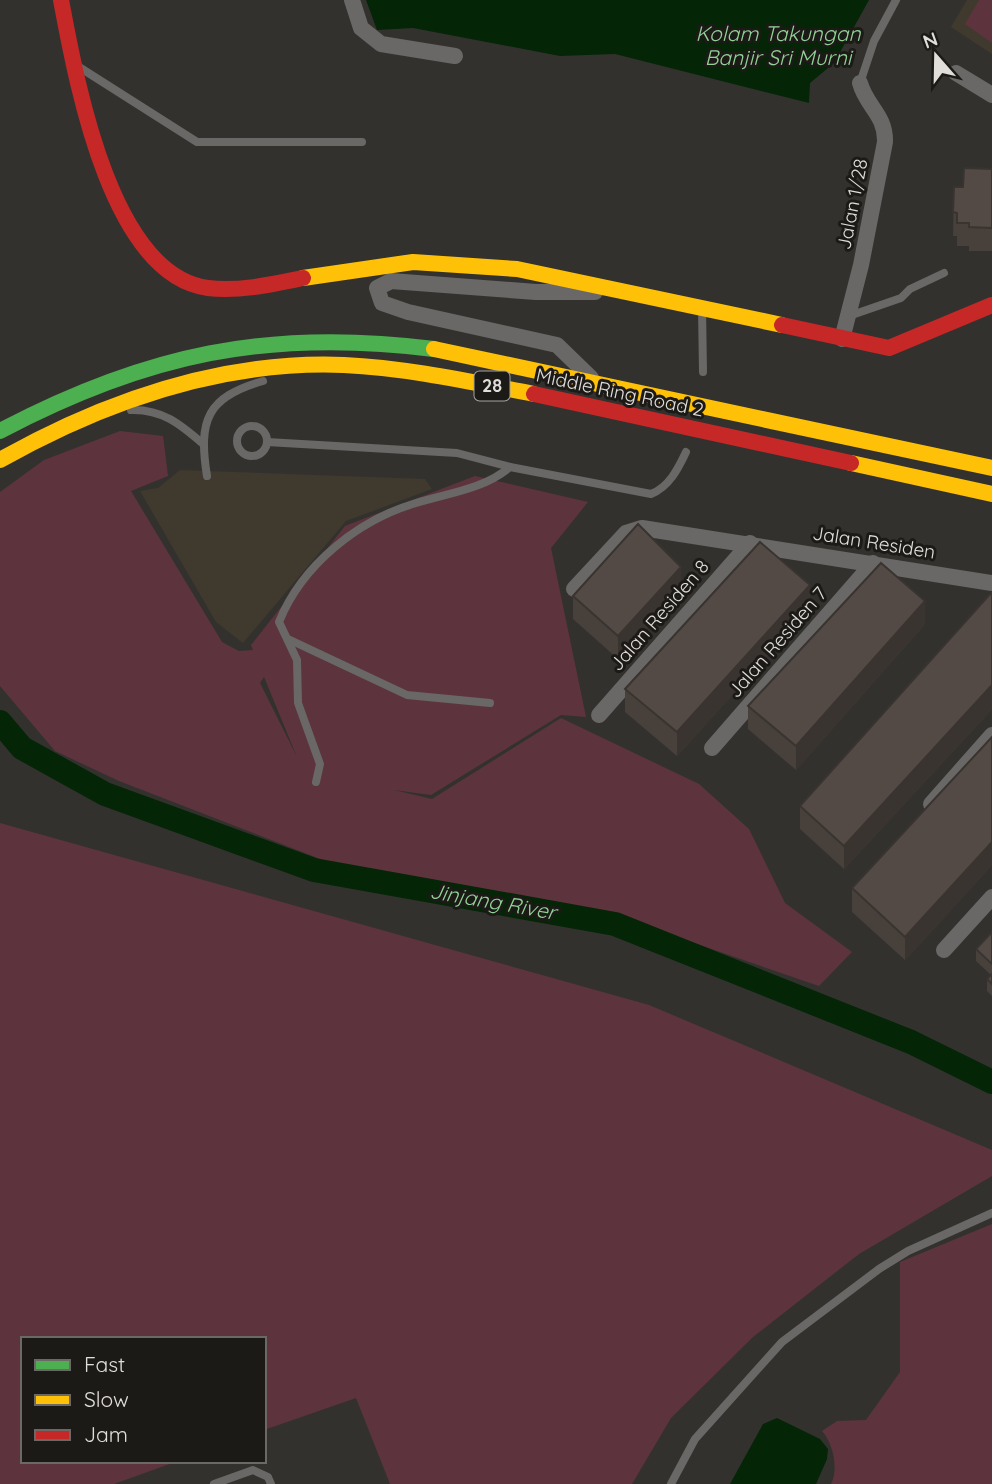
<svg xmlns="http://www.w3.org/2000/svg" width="992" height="1484" font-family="Quicksand,sans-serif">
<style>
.built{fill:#40392e}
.green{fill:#5d343d;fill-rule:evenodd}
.water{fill:#052507}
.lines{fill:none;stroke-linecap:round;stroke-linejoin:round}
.river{stroke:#052507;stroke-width:24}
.lane{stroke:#696866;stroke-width:8}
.street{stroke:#696866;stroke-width:16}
.fast{stroke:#4caf50;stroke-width:16}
.slow{stroke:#ffc107;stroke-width:16}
.jam{stroke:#c62828;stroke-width:16}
.wall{fill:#47403b}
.shaded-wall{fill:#3a3430}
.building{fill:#534a45;stroke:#3a3430;stroke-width:2}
.labels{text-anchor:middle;stroke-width:6;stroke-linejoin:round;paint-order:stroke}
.shield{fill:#1c1a17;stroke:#a6a3a0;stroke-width:2}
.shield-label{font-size:18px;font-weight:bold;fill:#e1deda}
.street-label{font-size:19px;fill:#e1deda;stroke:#1c1a17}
.water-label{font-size:21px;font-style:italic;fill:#92d296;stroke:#1c1a17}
</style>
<rect width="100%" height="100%" fill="#33312e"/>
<g class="built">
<path d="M967,0H992V54L951,27Z"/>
<path d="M180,470L425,479L432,489L346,521L243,643L216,622L140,491L158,488Z"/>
</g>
<g class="green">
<path d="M979,0H992V43L965,24Z"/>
<path d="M120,431L163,436L168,476L131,491L222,642L239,651L253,650L251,645L345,526L475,476L588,502L551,548L586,717L561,715L431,795L394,790L432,799L561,718L699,784L749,829L785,903L852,952L819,986L633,922L439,884L359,874L119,781L55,751L0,686V492L44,460ZM264,677L297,757L260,683Z"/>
<path d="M0,823L649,1005L992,1150V1176L859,1254L753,1337L671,1418L632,1484H390L356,1398L264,1430V1339H23V1461H178L114,1484H0Z"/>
<path d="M992,1224V1484H831C839,1469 833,1443 822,1431L837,1421L866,1420L900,1372V1262Z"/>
</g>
<g class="water">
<path d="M366,0H869L834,63L810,83L809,103L615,54L560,56L413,28L377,30Z"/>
<path d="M777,1418L820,1439L828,1449L827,1459L816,1484H730L763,1424Z"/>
</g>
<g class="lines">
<path class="river" d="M0,722L22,748L105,794L314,870L615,924L911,1042L992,1082"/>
<g class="lane">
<path d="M79,67L197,142H362"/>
<path d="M860,83L874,41L896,0"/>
<path d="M702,308L703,372"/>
<path d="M849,316L901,298L910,289L944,273"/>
<path d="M131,410C162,409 180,424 202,443"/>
<circle cx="252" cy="441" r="15"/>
<path d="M267,442L457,453L510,467L651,494C669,487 678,469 686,452"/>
<path d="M207,476C198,420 207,397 263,381"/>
<path d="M288,639L407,695L490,703"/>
<path d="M316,782L320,764L298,703L297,660L279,622C302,565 358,520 416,503C449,493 484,489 510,467"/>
<path d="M214,1484L253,1470L268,1477L271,1484"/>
<path d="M671,1484L695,1439L782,1342L879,1269L908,1251L992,1213"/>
</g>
<g class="street">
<path d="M352,0L361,28L381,44L455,56"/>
<path d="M956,73L992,95"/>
<path d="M842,339L861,265L885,142C886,115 866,106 860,83"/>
<path d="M591,378L557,345L408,312L382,303L377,288L391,281L536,292H595"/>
<path d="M574,589L626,533L642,528L992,583"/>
<path d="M599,715L750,543"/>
<path d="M712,748L873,563"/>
<path d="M931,804L992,735"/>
<path d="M944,950L992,897"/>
</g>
<path class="fast" d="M0,431C146,354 269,328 434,349"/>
<g class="slow">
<path d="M303,278L413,262L517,269L782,325"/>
<path d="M434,349L992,468"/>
<path d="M0,460C105,401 222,360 344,365C408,368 471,382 534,394"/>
<path d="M851,463L992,494"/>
</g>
<g class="jam">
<path d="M61,0C76,79 110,275 208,288C238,292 274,284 303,278"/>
<path d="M782,325L889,348L992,305"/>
<path d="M534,394L851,463"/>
</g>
</g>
<g class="wall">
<path d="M992,169V251H969V246H957V236H953L954,187H963Z"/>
<path d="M681,590L618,659L573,619V596Z"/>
<path d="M992,592V709L844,869L800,829V806Z"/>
<path d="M810,609L677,756L625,712V689Z"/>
<path d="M925,624L796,770L748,729V706Z"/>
<path d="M992,737V865L905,960L852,912V888Z"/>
<path d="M992,932V996L987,991V979L991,975L976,961V949Z"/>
</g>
<g class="shaded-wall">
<path d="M681,567V590L618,659V636Z"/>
<path d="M810,585V609L677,756V732Z"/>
<path d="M925,601V624L796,770V746Z"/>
<path d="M992,685V709L844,869V846Z"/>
<path d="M992,842V865L905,960V937Z"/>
</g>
<g class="building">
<path d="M964,168L992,169V228L969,227V223H957V213L953,212L954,187H963Z"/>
<path d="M638,524L681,567L618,636L573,596Z"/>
<path d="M760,542L810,585L677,732L625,689Z"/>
<path d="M881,563L925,601L796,746L748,706Z"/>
<path d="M992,592V685L844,846L800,806Z"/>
<path d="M992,737V842L905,937L852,888Z"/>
<path d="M992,932V964L976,949Z"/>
<path d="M992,974V984L987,979Z"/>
</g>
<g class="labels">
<rect class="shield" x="474.5" y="371.5" width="35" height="29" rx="5"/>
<g class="shield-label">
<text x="492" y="392">28</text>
</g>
<g class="street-label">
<text transform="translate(852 204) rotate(-79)" y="7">Jalan 1/28</text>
<text transform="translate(620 392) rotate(12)" y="7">Middle Ring Road 2</text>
<text transform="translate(874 542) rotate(9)" y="7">Jalan Residen</text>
<text transform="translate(659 615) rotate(-49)" y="7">Jalan Residen 8</text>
<text transform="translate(777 642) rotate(-49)" y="7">Jalan Residen 7</text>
</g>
<g class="water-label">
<text x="778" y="41">Kolam Takungan<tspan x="778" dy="24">Banjir Sri Murni</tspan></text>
<text transform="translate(493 902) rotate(10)" y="7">Jinjang River</text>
</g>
</g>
<rect x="21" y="1337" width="245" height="126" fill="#1c1a17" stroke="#6b6865" stroke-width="2"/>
<rect x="35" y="1360" width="35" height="10" fill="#4caf50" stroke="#6b6865" stroke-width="2"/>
<text x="84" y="1372" font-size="21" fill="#e1deda">Fast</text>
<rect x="35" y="1395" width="35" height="10" fill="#ffc107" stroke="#6b6865" stroke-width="2"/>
<text x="84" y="1407" font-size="21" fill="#e1deda">Slow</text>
<rect x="35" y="1430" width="35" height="10" fill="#c62828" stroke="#6b6865" stroke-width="2"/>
<text x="84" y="1442" font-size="21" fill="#e1deda">Jam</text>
<g transform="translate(936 56) rotate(340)" stroke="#1c1a17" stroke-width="5" paint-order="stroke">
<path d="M0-5L12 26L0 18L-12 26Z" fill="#e1deda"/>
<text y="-10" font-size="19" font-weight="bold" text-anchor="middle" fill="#e1deda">N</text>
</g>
</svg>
